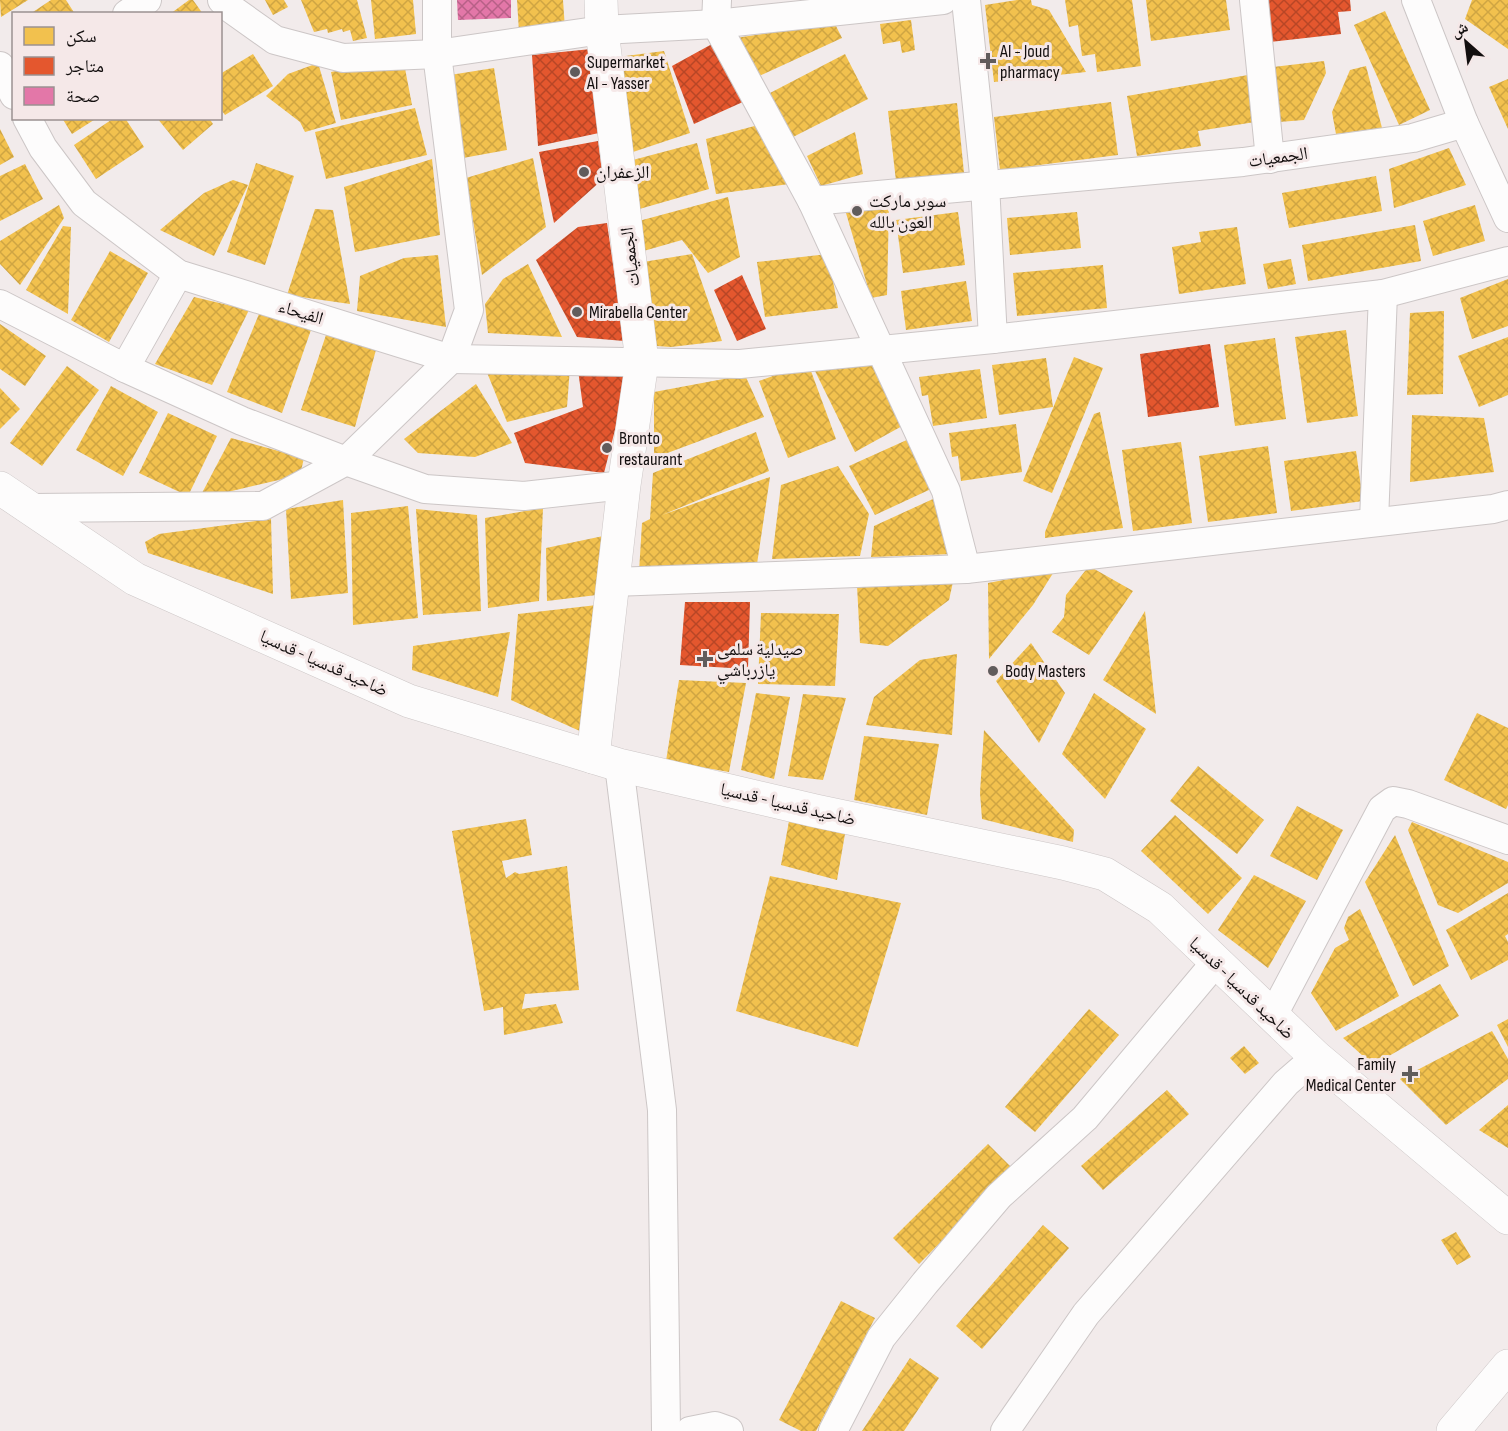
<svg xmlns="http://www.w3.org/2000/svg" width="1508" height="1431" font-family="'Sofia Sans Condensed','Noto Naskh Arabic',sans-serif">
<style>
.homes{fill:url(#homes-cross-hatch)}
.shops{fill:url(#shops-cross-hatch)}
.health{fill:url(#health-cross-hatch)}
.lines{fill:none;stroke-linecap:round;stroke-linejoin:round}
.minor-casing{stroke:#ccc6c6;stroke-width:30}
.major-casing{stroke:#ccc6c6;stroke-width:34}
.minor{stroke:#fdfcfc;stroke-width:28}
.major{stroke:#fdfcfc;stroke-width:33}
.poi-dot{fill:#615c5c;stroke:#f5e8e8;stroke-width:2}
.labels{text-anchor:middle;stroke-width:6;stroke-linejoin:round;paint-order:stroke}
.poi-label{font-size:18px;fill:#130f0f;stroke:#f5e8e8;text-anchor:start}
.street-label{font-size:18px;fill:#130f0f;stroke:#f5e8e8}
</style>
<defs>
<pattern id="homes-cross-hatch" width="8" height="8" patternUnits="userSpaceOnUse" patternTransform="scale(1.5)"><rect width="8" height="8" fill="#f2c14e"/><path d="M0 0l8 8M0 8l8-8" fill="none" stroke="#cfa543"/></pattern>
<pattern id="shops-cross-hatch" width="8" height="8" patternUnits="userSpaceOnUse" patternTransform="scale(1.5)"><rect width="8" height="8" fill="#e4572e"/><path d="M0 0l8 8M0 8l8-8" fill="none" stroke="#b84626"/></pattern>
<pattern id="health-cross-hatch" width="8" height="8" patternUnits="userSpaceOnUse" patternTransform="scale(1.5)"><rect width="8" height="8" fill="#e377a8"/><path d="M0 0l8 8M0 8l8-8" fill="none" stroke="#b76087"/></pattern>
</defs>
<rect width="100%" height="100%" fill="#f2ebeb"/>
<g class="homes">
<path d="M0,0H28L1,17Z"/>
<path d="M51,0H66L75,14H30Z"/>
<path d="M189,0H193L203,14H170Z"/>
<path d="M265,0H284L288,7L273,15Z"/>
<path d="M301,0H357L367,38L353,41L350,30L343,32L342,29L328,33L327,29L314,32Z"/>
<path d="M371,0H413L416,34L375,39Z"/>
<path d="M517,0H563L565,29L519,32Z"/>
<path d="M1017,0H1031L1032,5L1049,10L1086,72L994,82L985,5Z"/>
<path d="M1065,0H1132L1141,66L1097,72L1095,54L1082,56L1078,25L1069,27Z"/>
<path d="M1146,0H1226L1230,30L1151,41Z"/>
<path d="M1472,0H1508V49L1465,19Z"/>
<path d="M1385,11L1430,110L1399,125L1354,25Z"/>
<path d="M832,18L842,38L755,78L735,38L815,26Z"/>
<path d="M911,20L915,50L902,53L900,41L883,44L880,24Z"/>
<path d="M664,51L690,133L630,153L618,57Z"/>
<path d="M253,54L273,86L225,115L220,108V74Z"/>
<path d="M845,54L868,99L793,137L770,93Z"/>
<path d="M403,58L412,105L341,120L331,72Z"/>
<path d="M1324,61L1326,73L1304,120L1279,122L1273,67Z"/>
<path d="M318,63L336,123L305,132L300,122L266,96L288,74Z"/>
<path d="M1366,66L1382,128L1336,134L1332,112L1350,70Z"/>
<path d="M494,68L507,150L463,158L450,75Z"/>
<path d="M1248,75L1255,122L1198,131L1201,146L1137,156L1127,96Z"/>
<path d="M1508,79V129L1489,87Z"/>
<path d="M1111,102L1118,155L1000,170L994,117Z"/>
<path d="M957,103L964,173L896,181L888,111Z"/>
<path d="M415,108L427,155L326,179L315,132Z"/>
<path d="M62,118H97L72,134Z"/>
<path d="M114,118H125L144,147L96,179L74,145Z"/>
<path d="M157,118H209L213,124L183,150Z"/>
<path d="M762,124L789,184L716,194L706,139Z"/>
<path d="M0,129L14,157L0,165Z"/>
<path d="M855,132L863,174L821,186L807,156Z"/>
<path d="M697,143L709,189L636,210L629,161Z"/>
<path d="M1449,148L1466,185L1394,208L1389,169Z"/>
<path d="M533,158L546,227L482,275L466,178Z"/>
<path d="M432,159L440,235L355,252L344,187Z"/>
<path d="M256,163L294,176L265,265L227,252Z"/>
<path d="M25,164L43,199L0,221V176Z"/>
<path d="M1376,176L1382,211L1289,228L1282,193Z"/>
<path d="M233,180L248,185L214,256L160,230L204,193Z"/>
<path d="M728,197L740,257L708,273L682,240L640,252L635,222Z"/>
<path d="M59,205L64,218L20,285L0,264V241Z"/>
<path d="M1475,205L1485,241L1433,256L1423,221Z"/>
<path d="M889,206L887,295L871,298L846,213Z"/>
<path d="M315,209L333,210L350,304L287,295Z"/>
<path d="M958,212L965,265L903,273L896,220Z"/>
<path d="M1077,212L1081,248L1010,255L1007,218Z"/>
<path d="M1415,225L1421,261L1308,281L1302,245Z"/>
<path d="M63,226L71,227L68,314L26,290Z"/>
<path d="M1237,227L1246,284L1179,294L1172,247L1201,242L1199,232Z"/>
<path d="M110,251L148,273L109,342L71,320Z"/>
<path d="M692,254L722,341L671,347L657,346L649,330L643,262Z"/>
<path d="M828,254L838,308L765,317L757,262Z"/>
<path d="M438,255L446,327L357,311L360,276L404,258Z"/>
<path d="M1291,259L1296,284L1268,289L1263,264Z"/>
<path d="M528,264L562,337L488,333L485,304L503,279Z"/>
<path d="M1103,265L1107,308L1017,316L1013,273Z"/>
<path d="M1508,279V326L1472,339L1460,298Z"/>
<path d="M966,281L972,321L906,330L901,291Z"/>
<path d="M194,297L249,310L212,385L155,364Z"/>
<path d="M1444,311L1443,394L1407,395L1410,313Z"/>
<path d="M259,314L312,327L282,413L227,392Z"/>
<path d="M0,324L46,356L25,386L0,369Z"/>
<path d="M1346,330L1358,416L1307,423L1295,337Z"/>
<path d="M326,335L377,346L355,427L301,410Z"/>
<path d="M1508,337V395L1479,407L1458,356Z"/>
<path d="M1275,338L1286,419L1235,426L1224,345Z"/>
<path d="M1074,357L1103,368L1052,493L1023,481Z"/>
<path d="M873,358L904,425L855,452L815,371Z"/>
<path d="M1046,358L1053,407L999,415L992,365Z"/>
<path d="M808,363L836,439L788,458L759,381Z"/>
<path d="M67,366L99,390L42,466L10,443Z"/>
<path d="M570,367L567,407L507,422L486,370Z"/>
<path d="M980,369L987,418L933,426L928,395L922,396L919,377Z"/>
<path d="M745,375L764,417L654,458V392Z"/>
<path d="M476,384L512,443L475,457L418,453L404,439Z"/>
<path d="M111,386L158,412L123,476L76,450Z"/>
<path d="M0,388L20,409L0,429Z"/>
<path d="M1100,412L1123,528L1045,538V532L1094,414Z"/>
<path d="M168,413L217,436L188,496L139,473Z"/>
<path d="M1412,415L1484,418L1494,472L1410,482Z"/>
<path d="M1016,424L1022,472L961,481L958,456L952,457L949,433Z"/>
<path d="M756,432L769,471L662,515L770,477L757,564L639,572L642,523L650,519L653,473Z"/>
<path d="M231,438L304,458L300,475L219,494L202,493Z"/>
<path d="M909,439L931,489L875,515L849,466Z"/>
<path d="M1181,442L1192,523L1133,531L1122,450Z"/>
<path d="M1268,446L1277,513L1208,522L1199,456Z"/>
<path d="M1356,451L1363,501L1291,511L1284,461Z"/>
<path d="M838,466L869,514L860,556L772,559L781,485Z"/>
<path d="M933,499L953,554L871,557L874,526Z"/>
<path d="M343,500L348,593L291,599L286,509Z"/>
<path d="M408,506L418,618L353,625L351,513Z"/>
<path d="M543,508L539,601L488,608L485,518Z"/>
<path d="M416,509L477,515L481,611L423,615Z"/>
<path d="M271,519L273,594L148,553L145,542L159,534Z"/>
<path d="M608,535L605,594L547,601L546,548Z"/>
<path d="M1089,566L1133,591L1089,655L1052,632L1064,617L1066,595Z"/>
<path d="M1055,570L1033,605L989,659L988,583Z"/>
<path d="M953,582L949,600L888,646L860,643L857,585Z"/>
<path d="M597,605L582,732L511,700L518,614Z"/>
<path d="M1145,611L1156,714L1103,680Z"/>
<path d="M761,613L839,614L835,686L758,684Z"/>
<path d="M510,632L498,697L412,670L413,646Z"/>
<path d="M1031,643L1065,693L1039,743L996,681Z"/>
<path d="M957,654L952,735L866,725L874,697L920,660Z"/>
<path d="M679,680L746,683L729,772L666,761Z"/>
<path d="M756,693L790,697L774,779L741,770Z"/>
<path d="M1094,693L1146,729L1105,799L1062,754Z"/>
<path d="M803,694L846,698L823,780L788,776Z"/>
<path d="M1477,713L1508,728V805L1506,809L1444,780Z"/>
<path d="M984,730L1074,830L1073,842L982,819L980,793Z"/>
<path d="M864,736L939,744L927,815L854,800Z"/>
<path d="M1198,766L1264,820L1237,854L1170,801Z"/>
<path d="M1297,806L1343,830L1317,880L1270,856Z"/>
<path d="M1175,815L1242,878L1208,914L1141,851Z"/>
<path d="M526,819L532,855L502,861L506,878L515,872L519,874L567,866L579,990L525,994L522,1009L556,1004L563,1023L504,1035L503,1007L484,1011L452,831Z"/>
<path d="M789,821L845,834L837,880L781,865Z"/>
<path d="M1412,822L1508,862V883L1458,913L1438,905L1408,830Z"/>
<path d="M1395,835L1449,966L1413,986L1365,882Z"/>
<path d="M1254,875L1306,901L1268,968L1218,930Z"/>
<path d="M770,876L901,903L858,1047L736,1011Z"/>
<path d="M1508,893V934L1505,936L1508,942V960L1471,980L1446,930Z"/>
<path d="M1360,909L1399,996L1336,1031L1311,993L1335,948L1349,940L1344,928L1348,917Z"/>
<path d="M1440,984L1459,1016L1373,1065L1343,1038Z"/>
<path d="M1089,1009L1119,1035L1035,1132L1005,1107Z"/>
<path d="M1508,1019V1047L1497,1025Z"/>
<path d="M1492,1031L1508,1059V1079L1446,1125L1400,1079Z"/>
<path d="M1244,1046L1259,1063L1245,1074L1230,1058Z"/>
<path d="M1167,1090L1189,1114L1103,1190L1081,1166Z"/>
<path d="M1508,1105V1148L1479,1130Z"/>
<path d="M988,1144L1013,1169L919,1264L893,1238Z"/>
<path d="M1043,1225L1069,1248L982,1349L956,1326Z"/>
<path d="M1456,1232L1471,1257L1457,1265L1441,1240Z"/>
<path d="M841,1301L875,1318L816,1431H801L779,1420Z"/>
<path d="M910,1358L939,1378L904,1431H862Z"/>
</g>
<g class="shops">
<path d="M1265,0H1350L1351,11L1338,12L1341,34L1270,42Z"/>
<path d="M712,44L745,101L694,124L672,66Z"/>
<path d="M591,49L599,133L538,146L532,55Z"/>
<path d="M598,141L603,179L554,223L539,152Z"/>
<path d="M607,223L624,341L577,337L536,260L578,227Z"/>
<path d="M742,275L766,329L737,341L714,290Z"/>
<path d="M1210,344L1219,407L1148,417L1140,354Z"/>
<path d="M578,370L629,375L604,473L525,463L514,433L583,407Z"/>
<path d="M685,602H750L748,669L680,665Z"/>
</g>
<path class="health" d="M457,0H511V18L458,20Z"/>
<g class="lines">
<defs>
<g id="minor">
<path d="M222,0L230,8L275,40L343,58L437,54L602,30L716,24L943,0"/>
<path d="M437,0V54L469,310L451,359L346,461L425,489L524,496L624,485"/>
<path d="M717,0L716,24L812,201"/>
<path d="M966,0L985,184L993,339"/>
<path d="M1254,0L1270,159"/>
<path d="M1416,0L1464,123"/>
<path d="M127,14L147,0"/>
<path d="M0,66L14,95"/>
<path d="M27,118L43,148L84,203L178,274L451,359L740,364L993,339L1383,294L1508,261"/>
<path d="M0,304L125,368L178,274"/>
<path d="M125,368L242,421L346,461"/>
<path d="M32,508L263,506L346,461"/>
<path d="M1374,521L1383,294"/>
<path d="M966,569L946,491L812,201L1243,162L1413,138L1464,123L1508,218"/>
<path d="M613,582L966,569L1493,509L1508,505"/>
<path d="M619,765L662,1110L666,1431"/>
<path d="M1272,1017L1382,809L1393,801L1408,804L1508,840"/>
<path d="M690,1431L715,1426L729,1431"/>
<path d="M833,1431L881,1338L925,1283L999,1196L1085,1118L1215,963"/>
<path d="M1005,1431L1086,1314L1286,1083L1316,1057"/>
</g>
<g id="major">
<path d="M0,488L135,579L409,701L619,765L816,811L1063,863L1105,874L1160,908L1316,1057L1508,1218"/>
<path d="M593,757L624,485L642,362L602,30L601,0"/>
<path d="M1453,1431L1508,1366"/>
</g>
</defs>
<use href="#minor" class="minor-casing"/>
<use href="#major" class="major-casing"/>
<use href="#minor" class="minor"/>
<use href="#major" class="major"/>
</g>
<g class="poi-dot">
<path d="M985 52h6v6h6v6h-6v6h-6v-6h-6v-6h6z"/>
<circle cx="575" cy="72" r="6"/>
<circle cx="584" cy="172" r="6"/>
<circle cx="857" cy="211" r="6"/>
<circle cx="577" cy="312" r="6"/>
<circle cx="607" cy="448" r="6"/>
<path d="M702 650h6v6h6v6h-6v6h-6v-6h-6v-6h6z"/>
<circle cx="993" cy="671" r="6"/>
<path d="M1407 1065h6v6h6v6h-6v6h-6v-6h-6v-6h6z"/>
</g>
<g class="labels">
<g class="poi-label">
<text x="1000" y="57">Al - Joud<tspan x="1000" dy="21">pharmacy</tspan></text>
<text x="587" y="68">Supermarket<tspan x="587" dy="21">Al - Yasser</tspan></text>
<text x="596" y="178">الزعفران</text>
<text x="869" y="207">سوبر ماركت<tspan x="869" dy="21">العون بالله</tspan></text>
<text x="589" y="318">Mirabella Center</text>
<text x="619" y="444">Bronto<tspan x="619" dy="21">restaurant</tspan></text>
<text x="717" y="655">صيدلية سلمى<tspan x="717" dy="21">يازرباشي</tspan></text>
<text x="1005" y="677">Body Masters</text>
<text x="1396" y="1070" text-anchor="end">Family<tspan x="1396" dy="21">Medical Center</tspan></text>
</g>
<g class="street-label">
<text transform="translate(1278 157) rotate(-8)" y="6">الجمعيات</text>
<text transform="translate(630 257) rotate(-97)" y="6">الجمعيات</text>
<text transform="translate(301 312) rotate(17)" y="6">الفيحاء</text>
<text transform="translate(324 663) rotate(24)" y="6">ضاحيد قدسيا - قدسيا</text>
<text transform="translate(788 804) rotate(13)" y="6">ضاحيد قدسيا - قدسيا</text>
<text transform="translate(1242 988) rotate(44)" y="6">ضاحيد قدسيا - قدسيا</text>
</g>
</g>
<rect x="12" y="12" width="210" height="108" fill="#f5e8e8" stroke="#9b9191" stroke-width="1.5"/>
<rect x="24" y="27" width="30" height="18" fill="#f2c14e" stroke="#9b9191" stroke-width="1.5"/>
<text x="66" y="42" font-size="18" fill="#130f0f">سكن</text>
<rect x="24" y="57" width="30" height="18" fill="#e4572e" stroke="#9b9191" stroke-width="1.5"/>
<text x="66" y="72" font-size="18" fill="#130f0f">متاجر</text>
<rect x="24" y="87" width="30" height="18" fill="#e377a8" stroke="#9b9191" stroke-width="1.5"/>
<text x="66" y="102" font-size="18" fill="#130f0f">صحة</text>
<g transform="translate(1466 42) rotate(332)" stroke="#f5e8e8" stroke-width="4.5" paint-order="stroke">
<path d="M0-4.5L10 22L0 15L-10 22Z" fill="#130f0f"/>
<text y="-9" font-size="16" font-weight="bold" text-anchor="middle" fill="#130f0f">ش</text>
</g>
</svg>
